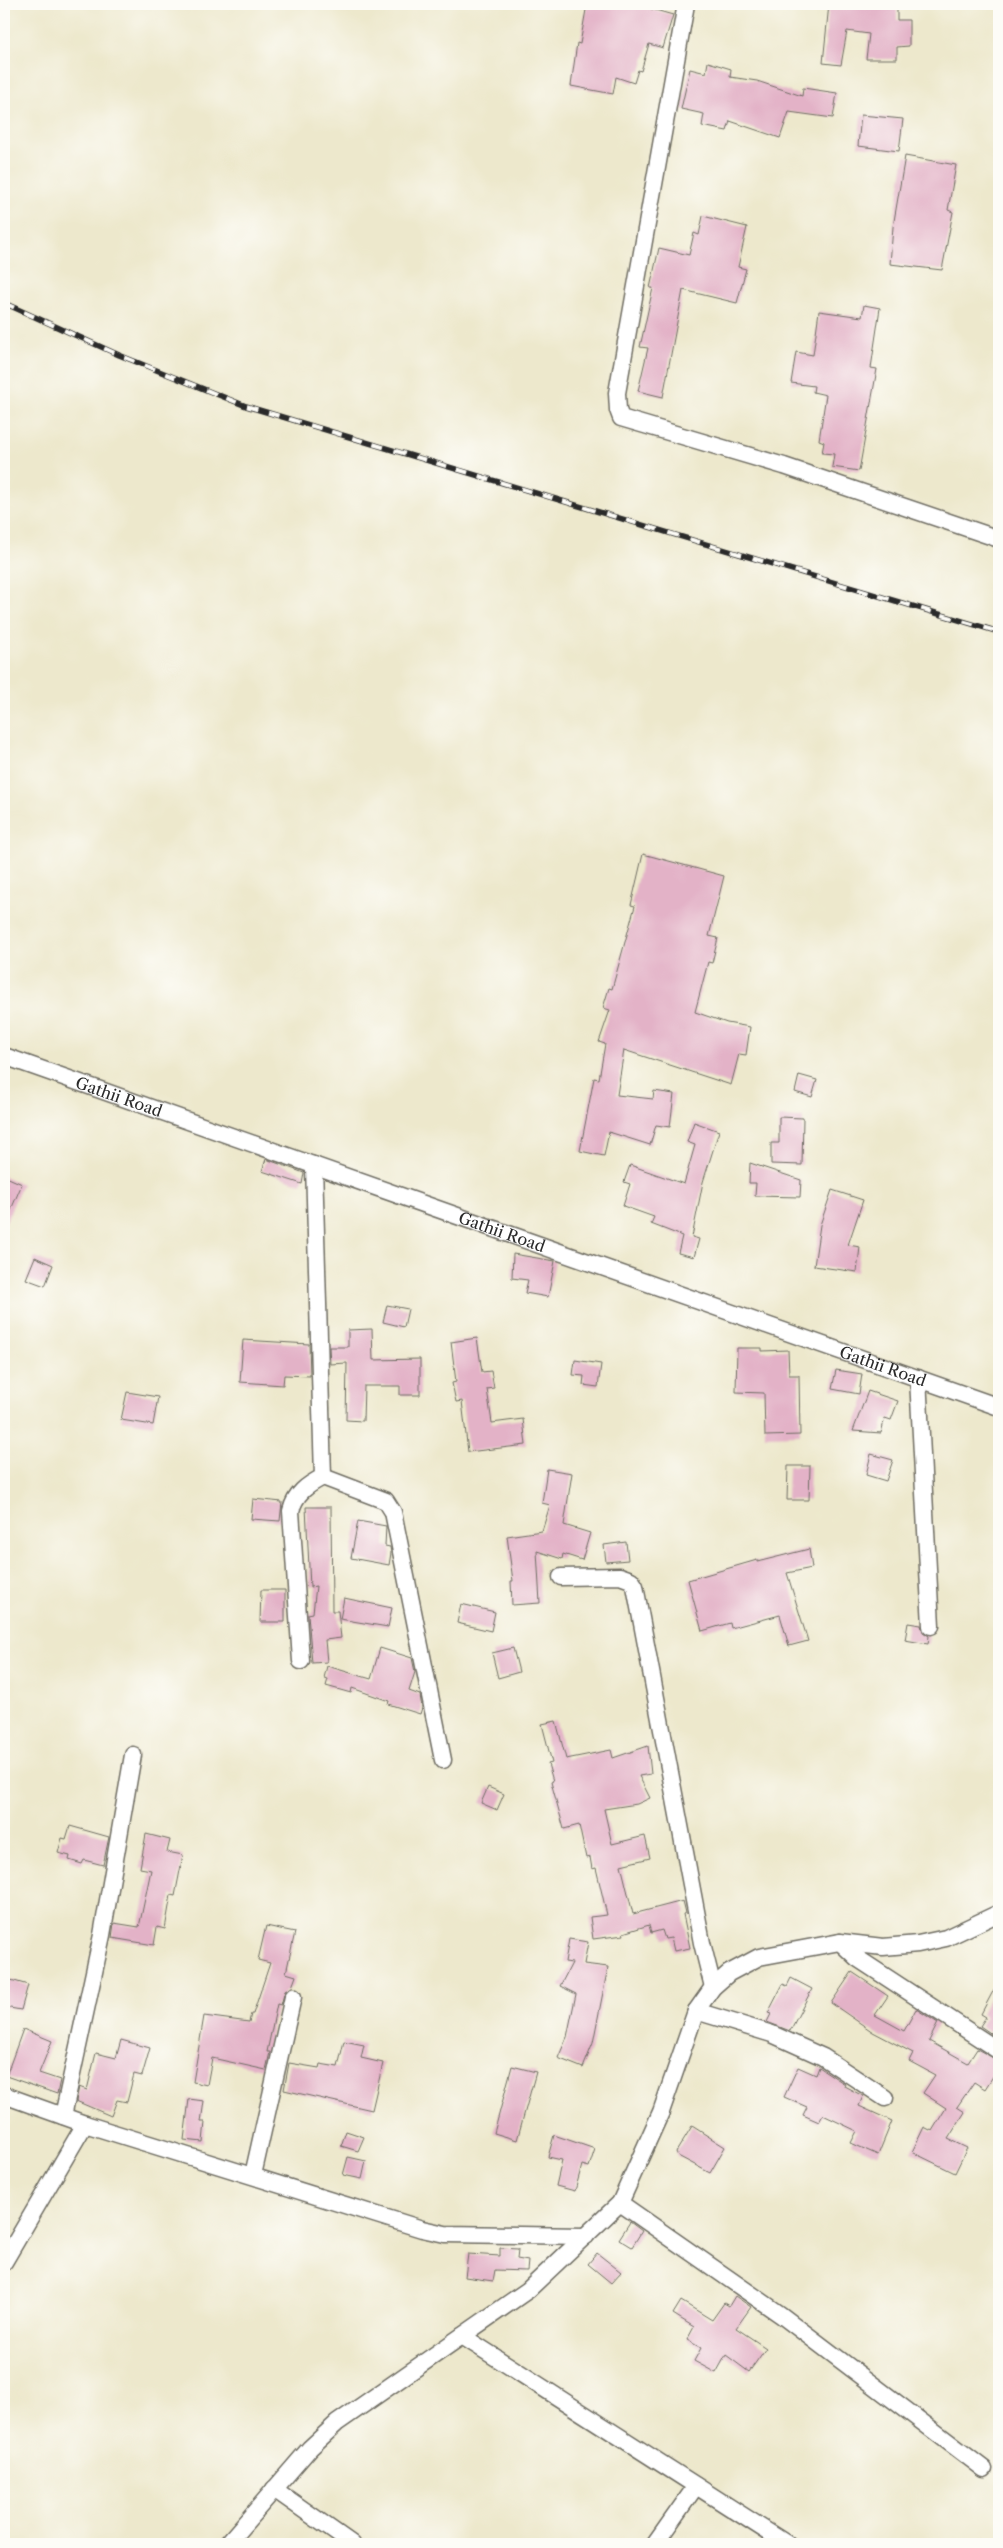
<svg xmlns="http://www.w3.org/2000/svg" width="1003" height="2548" font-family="'Libre Caslon Text',serif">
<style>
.building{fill:#e3b2c7}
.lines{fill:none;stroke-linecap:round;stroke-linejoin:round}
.street-casing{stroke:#6f6d63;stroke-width:19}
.street{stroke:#fff;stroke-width:16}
.rail-casing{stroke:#2b2b2b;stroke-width:5.5}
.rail{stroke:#fdfcf7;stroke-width:4;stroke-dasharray:11;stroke-linecap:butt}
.labels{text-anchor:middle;stroke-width:4.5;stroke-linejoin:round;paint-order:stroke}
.street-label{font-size:16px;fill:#2b2b2b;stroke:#fdfcf7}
</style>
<rect width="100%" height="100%" fill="#fdfcf7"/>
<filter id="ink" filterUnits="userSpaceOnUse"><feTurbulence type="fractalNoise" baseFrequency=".02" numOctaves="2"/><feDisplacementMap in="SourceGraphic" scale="10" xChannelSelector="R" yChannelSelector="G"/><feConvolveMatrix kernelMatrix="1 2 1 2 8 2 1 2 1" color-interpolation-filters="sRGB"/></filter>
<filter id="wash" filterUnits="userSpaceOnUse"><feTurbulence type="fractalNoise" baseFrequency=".0096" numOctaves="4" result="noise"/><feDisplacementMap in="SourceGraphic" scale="20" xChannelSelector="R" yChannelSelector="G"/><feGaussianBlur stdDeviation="1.12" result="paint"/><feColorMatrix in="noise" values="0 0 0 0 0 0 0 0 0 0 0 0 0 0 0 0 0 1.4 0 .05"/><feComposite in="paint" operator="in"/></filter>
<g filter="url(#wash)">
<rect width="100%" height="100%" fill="#ede8cc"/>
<g id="blocks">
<g class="building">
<path d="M587,4H634L673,15L663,48L649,44L641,71L638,70L634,83L616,77L613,94L571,86L577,43L580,44Z"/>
<path d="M829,4H897V20H909V46L897,47V59H866L869,34L847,31L841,65L823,63Z"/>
<path d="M708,62L731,69L730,77L757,81L802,96L803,88L837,93L833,118L789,112L780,138L730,121L727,131L702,126L704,114L681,109L690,69L706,73Z"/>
<path d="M861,115L903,119L899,151L858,146Z"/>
<path d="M905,156L956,165L948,210L953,212L942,270L890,264L893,227Z"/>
<path d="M703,216L747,227L738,267L746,269L737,303L683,290L663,397L638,391L648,348L640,347L653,288H650L659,248L689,255L694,233L699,235Z"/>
<path d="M864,305L880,308L871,368L877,369L859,471L832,467L834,454L822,453L824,442L819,440L826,395L813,392L814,386L791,383L796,352L813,355L819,311L862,317Z"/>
<path d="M643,854L724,876L709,936L718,938L712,963L708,962L695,1012L727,1023L750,1027L746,1055L739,1054L731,1085L624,1050L617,1095L653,1099L654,1091L674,1094L670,1127L656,1125L650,1145L609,1132L604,1156L580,1151L594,1078L599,1079L605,1044L599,1042L610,1010L603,1008L609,988L612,989L635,906L631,905Z"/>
<path d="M799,1075L817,1080L812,1097L795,1092Z"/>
<path d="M779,1117L803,1118L802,1165L771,1164V1143H779Z"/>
<path d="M694,1122L719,1131L703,1182L692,1237L699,1239L694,1257L678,1253L682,1236L651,1224L654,1217L623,1206L630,1184L624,1182L630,1165L684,1184L695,1145L687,1142Z"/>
<path d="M266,1159L304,1173L302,1184L262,1171Z"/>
<path d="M750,1163L801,1180L800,1197L755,1196L756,1183H749Z"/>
<path d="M4,1176L22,1184L4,1226Z"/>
<path d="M832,1190L863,1200L848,1245L860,1247L857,1272L814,1266L820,1225Z"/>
<path d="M513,1254L555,1261L548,1297L525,1293L528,1280L512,1278Z"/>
<path d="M35,1257L53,1265L45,1286L26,1279Z"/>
<path d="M387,1305L408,1309L404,1327L383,1322Z"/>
<path d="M372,1329L373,1360L420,1359V1395H400V1386H364L363,1421L346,1420L347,1363L330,1364L329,1347H348V1330Z"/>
<path d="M477,1338L482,1372L491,1371L494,1388L487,1389L492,1423L523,1419L526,1445L468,1452L462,1401L456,1402L452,1383L456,1382L451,1342Z"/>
<path d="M243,1340L309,1344L310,1376L284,1375L283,1385L240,1382Z"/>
<path d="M737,1348H762V1351L788,1350L789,1375H799L800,1435L765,1436L764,1393L736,1392Z"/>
<path d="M575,1360L601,1364L598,1387L583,1385L584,1376L573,1375Z"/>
<path d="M836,1370L862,1374L859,1394L832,1389Z"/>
<path d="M868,1391L898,1401L891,1420L885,1418L881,1433L853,1431Z"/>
<path d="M127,1392L158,1397L153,1425L121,1420Z"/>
<path d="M871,1454L893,1460L886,1481L866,1475Z"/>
<path d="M788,1466H810L809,1500H787Z"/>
<path d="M547,1469L572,1473L564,1525L590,1533L582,1560L563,1554L562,1559L537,1551L540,1603L512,1605L511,1581H513L507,1536L542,1531L550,1505L542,1503Z"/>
<path d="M253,1499L282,1502L280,1521L251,1519Z"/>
<path d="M306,1507H331L332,1611H338L341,1638L325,1640L327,1662L312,1663L308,1614L313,1613L316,1586L310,1587Z"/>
<path d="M358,1521L386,1526L385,1546L390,1547L391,1553L389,1565L351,1558Z"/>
<path d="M626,1542L628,1560L606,1562L604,1545Z"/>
<path d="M809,1549L812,1568L787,1573L808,1641L789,1646L780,1615L731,1628L730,1623L702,1631L688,1580L757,1560V1562Z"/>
<path d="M261,1590H285V1622H260Z"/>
<path d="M344,1598L392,1608L388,1627L340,1619Z"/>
<path d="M461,1604L495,1612L491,1631L457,1623Z"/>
<path d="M908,1623L921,1625L923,1632L929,1636L928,1644L905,1640Z"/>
<path d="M380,1648L412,1658L415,1672L409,1691L420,1695L422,1708L420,1714L388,1704L389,1701L352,1688L351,1693L326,1686L328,1679L324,1678L327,1666L371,1679Z"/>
<path d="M513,1648L519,1672L498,1678L492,1653Z"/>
<path d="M556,1721L566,1759L611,1750L613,1758L648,1746L651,1774L639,1776L650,1798L637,1804L604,1809L612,1844L645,1836L650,1858L621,1865L633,1914L683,1901L686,1913L683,1914L690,1948L674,1951L671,1938L665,1939L662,1930L651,1933L649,1925L623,1933L624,1935L593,1939L590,1917L607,1915L596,1868L592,1869L590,1857L586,1858L579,1825L564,1829L551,1782L553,1781L548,1764L552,1763L542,1724Z"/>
<path d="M488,1787L504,1794L497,1810L481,1803Z"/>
<path d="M70,1826L109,1837L103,1865L84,1860L82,1864L69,1860L70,1856L58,1853L62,1838L66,1839Z"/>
<path d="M146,1834L170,1840L167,1852L183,1855L175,1896L171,1895L165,1929L157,1927L154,1945L112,1938L114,1923L139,1927L151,1870L140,1868Z"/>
<path d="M266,1926L295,1932L286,1973L296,1976L292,1987L285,1991L281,2005L277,2004L267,2052H270L266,2070L212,2058L207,2085L193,2082L204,2016L249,2022L251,2014H253L270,1963L258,1960Z"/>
<path d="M569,1939L588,1942L584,1964L608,1967L593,2043L583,2068L558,2058L567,2037L576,1994L560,1986L572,1963L565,1962Z"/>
<path d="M852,1972L888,1996L875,2015L904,2031L916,2009L938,2023L929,2041L968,2063L977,2049L999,2061V2067L985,2089L974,2082L957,2107L965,2112L948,2139L967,2148L955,2173L912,2152L924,2127L932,2131L946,2108L923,2093L935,2075L909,2061L913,2053L873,2032L831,2003Z"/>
<path d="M4,1978L28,1985L21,2010L4,2007Z"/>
<path d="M791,1978L812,1989L790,2031L767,2022L771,2014L768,2013L783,1984L787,1986Z"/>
<path d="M999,1980V2039L980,2026L986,2017L981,2014Z"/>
<path d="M23,2029L52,2041L39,2073L60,2080L57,2094L6,2076Z"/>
<path d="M121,2040L150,2048L142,2076L134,2074L127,2102L117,2100L111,2116L76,2101L79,2087L87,2090L96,2053L116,2058Z"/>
<path d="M344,2041L364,2045L361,2058L383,2063L372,2110L284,2090L289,2063L319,2068L320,2064L338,2067Z"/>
<path d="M512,2066L536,2072L517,2140L494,2133Z"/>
<path d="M798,2067L816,2075L819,2067L845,2084L844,2086L863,2096L859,2106L892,2121L878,2155L851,2143L857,2131L823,2115L819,2122L803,2115L807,2107L784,2097Z"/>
<path d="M189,2099L204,2101L201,2122H205L203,2142L184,2140Z"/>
<path d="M692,2126L725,2147L710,2173L678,2156L676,2152Z"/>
<path d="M346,2131L364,2137L358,2151L341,2146Z"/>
<path d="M554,2135L595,2149L589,2167L582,2165L575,2191L556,2186L562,2160L548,2157Z"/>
<path d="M348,2157L366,2161L362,2179L343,2175Z"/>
<path d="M630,2222L642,2231L632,2247L619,2239Z"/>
<path d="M500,2248L518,2249L517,2259L528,2261L527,2271L495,2270L493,2281L465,2277L468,2254L500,2256Z"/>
<path d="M597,2253L621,2272L611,2283L588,2264Z"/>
<path d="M735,2296L751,2307L736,2328L766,2348L749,2372L726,2355L716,2373L694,2361L701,2348L687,2340L694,2327L673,2314L681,2301L712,2320L724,2303L729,2306Z"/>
</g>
</g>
</g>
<g filter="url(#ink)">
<use href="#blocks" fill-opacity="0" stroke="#6f6d63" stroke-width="1"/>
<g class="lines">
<defs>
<g id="street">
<path d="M686,4L617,393L618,410L621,418L784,466L999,539"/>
<path id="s1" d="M4,1056L999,1407"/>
<path d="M314,1165L323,1477"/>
<path d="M918,1378L931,1626"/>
<path d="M561,1577L620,1576L631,1580L635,1586L702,1943L713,1987"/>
<path d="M301,1661L291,1511C295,1494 307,1485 323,1477L386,1501L393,1512L443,1760"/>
<path d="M840,1942L857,1958L999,2051"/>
<path d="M696,2011L772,2034L823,2057L885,2098"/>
<path d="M4,2095L85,2124L422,2229L445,2234L586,2236"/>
<path d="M63,2116L102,1935L133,1755"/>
<path d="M253,2175L293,1997"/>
<path d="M620,2203L781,2315L984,2469"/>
<path d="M4,2262L85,2124"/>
<path d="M462,2336L787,2544"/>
<path d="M274,2489L352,2544"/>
<path d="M227,2544L310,2448L337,2423L528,2290L620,2203L661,2112L696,2011L713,1987L729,1973L759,1957L840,1942L883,1947L918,1944L946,1938L999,1913"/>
<path d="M655,2544L696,2486"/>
</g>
</defs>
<use href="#street" class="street-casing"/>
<use href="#street" class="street"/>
<defs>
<path id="rail" d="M4,303L119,355L246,406L999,632"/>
</defs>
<use href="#rail" class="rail-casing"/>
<use href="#rail" class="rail"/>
</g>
</g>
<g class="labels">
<g class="street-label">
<text dy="6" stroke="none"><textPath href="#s1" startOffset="122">Gathii Road</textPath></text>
<text dy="6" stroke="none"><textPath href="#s1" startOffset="528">Gathii Road</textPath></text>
<text dy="6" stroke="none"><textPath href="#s1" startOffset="932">Gathii Road</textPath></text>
</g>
</g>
<rect width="1003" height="2548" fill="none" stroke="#fdfcf7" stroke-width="20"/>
</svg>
